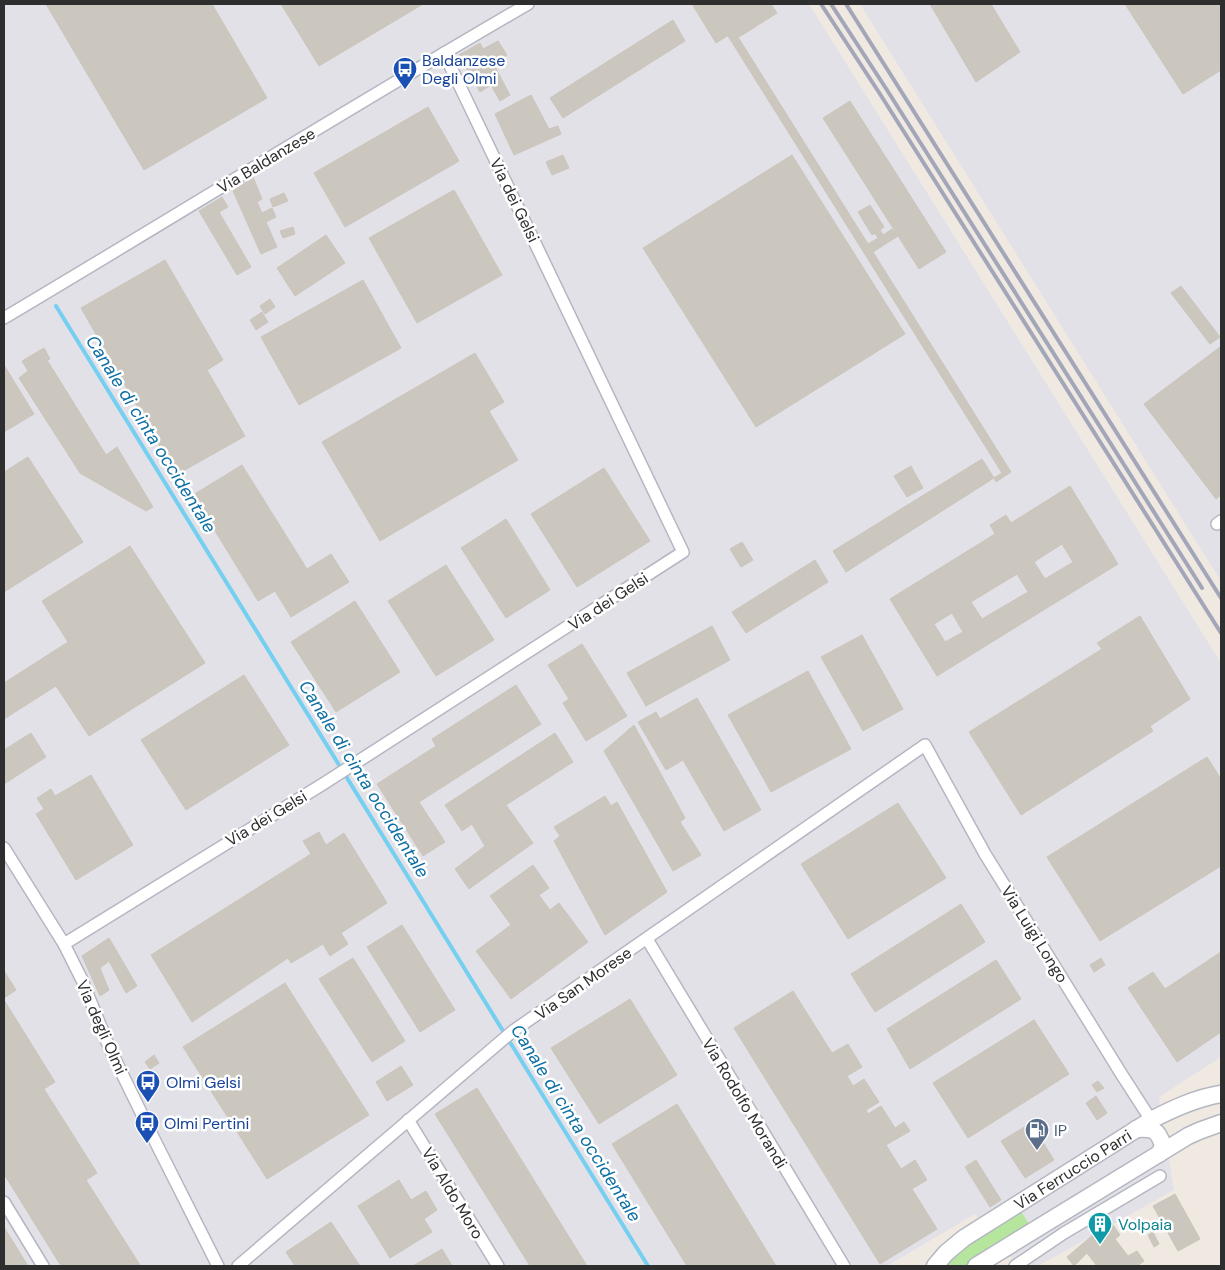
<svg xmlns="http://www.w3.org/2000/svg" width="1225" height="1270" font-family="'DM Sans',sans-serif">
<style>
.industrial{fill:#e3e1e8}
.green{fill:#b6e59e}
.lines{fill:none;stroke-linecap:round;stroke-linejoin:round}
.stream{stroke:#75cff0;stroke-width:4}
.building{fill:#cbc7bf;stroke:#cbc5ba;fill-rule:evenodd}
.minor-casing{stroke:#b4b7c1;stroke-width:14}
.secondary-casing{stroke:#b4b7c1;stroke-width:19}
.minor{stroke:#fff;stroke-width:11}
.secondary{stroke:#fff;stroke-width:16}
.rail{stroke:#a3a6b8;stroke-width:4}
.labels{text-anchor:middle;stroke-width:5;stroke-linejoin:round;paint-order:stroke}
.transit-label{font-size:16px;fill:#164399;stroke:#fff;text-anchor:start}
.street-label{font-size:16px;fill:#2e2e2e;stroke:#fff}
.service-label{font-size:16px;fill:#4e5e75;stroke:#fff;text-anchor:start}
.culture-label{font-size:16px;fill:#0d838f;stroke:#fff;text-anchor:start}
.water-label{font-size:18px;font-style:italic;fill:#0d6fa3;stroke:#fff}
</style>
<rect width="100%" height="100%" fill="#efe9e1"/>
<g class="industrial">
<path d="M4,4H809L1221,663V1057L1159,1097L1174,1190L1038,1266H1018L975,1214L887,1266H4Z"/>
<path d="M860,4H1221V581L1002,231Z"/>
</g>
<path class="green" d="M1020,1210L1031,1227L969,1266H943L961,1249Z"/>
<g class="lines">
<path class="stream" d="M56,306L648,1266"/>
</g>
<g class="building">
<path d="M46,4H212L267,98L144,170Z"/>
<path d="M281,4H423L319,66Z"/>
<path d="M692,4H771L777,13L744,34L740,28L716,43Z"/>
<path d="M930,4H991L1020,52L976,82Z"/>
<path d="M1125,4H1221V70L1183,94Z"/>
<path d="M673,20L685,41L563,118L550,98Z"/>
<path d="M740,28L744,34L738,37L868,244L878,238L875,233L880,230L883,235L892,229L898,236L873,252L1011,472L996,482L994,478L1002,473L728,36Z"/>
<path d="M498,41L507,55L493,63L510,95L500,101L491,85L480,92L459,55L480,43L483,49Z"/>
<path d="M531,95L549,129L558,126L561,134L514,155L495,114Z"/>
<path d="M850,101L946,252L919,269L823,118Z"/>
<path d="M428,107L459,161L345,227L314,173Z"/>
<path d="M563,155L569,168L552,175L546,162Z"/>
<path d="M792,155L905,334L756,427L643,248Z"/>
<path d="M253,177L262,199L257,202L262,213L272,208L276,217L266,222L277,247L261,254L233,191Z"/>
<path d="M454,190L502,275L417,323L369,238Z"/>
<path d="M284,193L288,201L273,207L270,199Z"/>
<path d="M222,197L228,207L219,212L251,267L237,275L199,211Z"/>
<path d="M870,205L884,227L872,235L858,212Z"/>
<path d="M293,227L295,234L283,238L280,231Z"/>
<path d="M326,235L345,263L295,296L277,268Z"/>
<path d="M165,260L223,360L207,370L245,436L176,475L81,308Z"/>
<path d="M363,280L401,348L299,405L261,337Z"/>
<path d="M1181,286L1220,337L1210,344L1171,293Z"/>
<path d="M270,299L275,307L265,314L260,306Z"/>
<path d="M262,312L268,322L256,330L250,320Z"/>
<path d="M1220,347L1221,349V495L1216,499L1144,404Z"/>
<path d="M44,348L50,359L47,360L106,455L117,447L153,507L146,511L80,473L19,378L28,371L22,361Z"/>
<path d="M475,353L504,402L489,411L518,460L380,541L322,442Z"/>
<path d="M4,365L34,414L4,432Z"/>
<path d="M28,457L83,542L4,592V472Z"/>
<path d="M982,459L994,478L846,572L833,551Z"/>
<path d="M242,465L307,569L331,554L349,582L291,617L275,591L258,601L193,495Z"/>
<path d="M911,466L923,488L907,497L894,476Z"/>
<path d="M604,468L650,541L577,587L531,514Z"/>
<path d="M1070,486L1118,564L937,676L890,599L995,534L990,525L1006,515L1011,523ZM1062,544L1073,562L1045,579L1034,562ZM1017,574L1028,592L982,619L971,602ZM952,613L963,632L945,642L934,624Z"/>
<path d="M506,519L550,590L506,618L461,548Z"/>
<path d="M742,542L753,560L741,567L730,549Z"/>
<path d="M130,546L205,663L89,736L56,686L4,719V683L68,642L42,601Z"/>
<path d="M815,560L828,582L746,633L732,612Z"/>
<path d="M446,565L494,640L436,676L388,601Z"/>
<path d="M355,601L400,672L336,712L291,642Z"/>
<path d="M1140,616L1190,699L1150,726L1153,731L1021,815L969,732L1102,649L1097,643Z"/>
<path d="M712,626L730,660L646,706L627,673Z"/>
<path d="M862,635L903,709L863,731L821,657Z"/>
<path d="M582,644L627,716L586,741L563,703L569,699L548,665Z"/>
<path d="M808,671L851,749L771,792L728,715Z"/>
<path d="M244,675L289,745L186,810L141,740Z"/>
<path d="M516,685L541,724L419,802L445,842L423,856L377,784L436,746L432,739Z"/>
<path d="M697,698L761,810L724,831L683,760L666,770L638,722L656,712L660,719Z"/>
<path d="M634,725L685,818L680,822L701,855L673,871L604,751Z"/>
<path d="M31,733L46,757L4,784V750Z"/>
<path d="M555,733L573,762L506,805L533,843L469,889L455,869L485,846L472,824L462,831L445,805Z"/>
<path d="M1207,757L1221,779V866L1100,941L1047,857Z"/>
<path d="M91,775L133,845L76,880L36,814L44,809L37,798L51,789L55,796Z"/>
<path d="M605,796L611,806L617,802L667,892L605,935L554,841L560,836L554,827Z"/>
<path d="M898,803L946,878L848,939L801,864Z"/>
<path d="M319,832L326,845L344,833L387,903L341,933L348,944L330,956L323,944L291,963L288,958L192,1022L151,955L311,854L303,841Z"/>
<path d="M533,865L549,888L539,895L550,910L559,903L588,942L511,999L476,951L511,925L490,896Z"/>
<path d="M961,904L985,942L875,1012L851,974Z"/>
<path d="M402,925L455,1010L420,1032L367,947Z"/>
<path d="M109,938L137,986L126,993L109,961L100,968L109,990L100,996L82,956Z"/>
<path d="M1221,952V1032L1177,1062L1128,988L1153,972L1165,989Z"/>
<path d="M353,958L405,1041L372,1062L319,979Z"/>
<path d="M1101,958L1105,965L1094,972L1090,965Z"/>
<path d="M996,960L1021,999L910,1069L887,1029Z"/>
<path d="M4,971L16,990L4,998Z"/>
<path d="M285,983L369,1115L267,1179L183,1047Z"/>
<path d="M793,991L832,1053L848,1044L862,1067L847,1076L853,1086L864,1079L879,1102L866,1110L868,1114L881,1106L895,1128L904,1122L910,1131L886,1145L901,1169L915,1160L927,1180L912,1189L937,1229L880,1264L734,1028Z"/>
<path d="M630,999L677,1075L599,1124L551,1048Z"/>
<path d="M4,1000L55,1082L44,1089L97,1173L86,1180L140,1265L137,1266H61L4,1174Z"/>
<path d="M1034,1020L1069,1074L968,1138L933,1083Z"/>
<path d="M154,1055L159,1063L150,1069L145,1062Z"/>
<path d="M401,1066L413,1085L387,1101L376,1082Z"/>
<path d="M1098,1081L1104,1088L1097,1092L1092,1085Z"/>
<path d="M477,1088L587,1266H530L435,1114Z"/>
<path d="M1096,1096L1107,1113L1097,1120L1086,1103Z"/>
<path d="M677,1104L776,1266H687L612,1144Z"/>
<path d="M1031,1123L1054,1160L1025,1178L1001,1141Z"/>
<path d="M976,1160L1001,1200L990,1207L965,1167Z"/>
<path d="M399,1180L411,1200L426,1191L437,1210L424,1219L432,1232L390,1258L358,1206Z"/>
<path d="M1175,1194L1200,1239L1178,1251L1153,1206Z"/>
<path d="M331,1222L360,1266H295L286,1252Z"/>
<path d="M1111,1222L1120,1235L1115,1239L1128,1256L1137,1251L1144,1261L1137,1266H1097L1087,1253L1074,1266L1067,1257L1094,1234L1095,1236Z"/>
<path d="M4,1227L28,1266H4Z"/>
<path d="M1153,1232L1159,1244L1154,1247L1148,1235Z"/>
<path d="M442,1249L452,1266H413Z"/>
</g>
<g class="lines">
<defs>
<g id="minor">
<path d="M4,318C179,214 352,106 528,4"/>
<path d="M1217,524L1221,521"/>
<path d="M4,848L64,944L82,980L109,1047L155,1141L218,1266"/>
<path d="M647,939L844,1266"/>
<path d="M64,944L323,784L683,552L444,53"/>
<path d="M408,1120L498,1266"/>
<path d="M4,1202L43,1266"/>
<path d="M238,1266L513,1031L925,745L985,854L1122,1075L1151,1120"/>
<path d="M1015,1266L1064,1233L1160,1176"/>
</g>
<g id="secondary">
<path d="M1136,1129C1153,1128 1158,1129 1163,1146L1159,1154"/>
<path id="s1" d="M935,1266L946,1253L964,1238L1151,1120C1174,1108 1196,1098 1221,1094"/>
<path d="M976,1266L1188,1136L1199,1131L1221,1123"/>
</g>
</defs>
<use href="#minor" class="minor-casing"/>
<use href="#secondary" class="secondary-casing"/>
<use href="#minor" class="minor"/>
<use href="#secondary" class="secondary"/>
<g class="rail">
<path d="M821,4L880,94L1221,633"/>
<path d="M831,4L887,90L1202,588"/>
<path d="M846,4L1221,598"/>
</g>
</g>
<defs>
<symbol id="bus-pin" viewBox="-11 -11 22 30"><path d="M0 17L-7.5 6A9.5 9.5 0 1 1 7.5 6Z" fill="#1a4fb4" stroke="#fff"/><path d="M-5-6H5V4H4V6H2V4H-2V6H-4V4H-5ZM-3.5-4V0h7V-4ZM-3.5 1.2v1.5H-2V1.2ZM2 1.2v1.5H3.5V1.2Z" fill="#fff"/></symbol>
<symbol id="fuel-pin" viewBox="-11 -11 22 30"><path d="M0 17L-7.5 6A9.5 9.5 0 1 1 7.5 6Z" fill="#5c6f8a" stroke="#fff"/><path d="M-5.5-6h7V0h2V4h1.3V-2.5L3-4.5l.8-.8L6-3V5H2.5V1h-1V6h-7ZM-4.2-4.7v3.2H.2V-4.7Z" fill="#fff"/></symbol>
<symbol id="building-pin" viewBox="-11 -11 22 30"><path d="M0 17L-7.5 6A9.5 9.5 0 1 1 7.5 6Z" fill="#0f9aa8" stroke="#fff"/><path d="M-4-6H4V6H1V3H-1V6H-4ZM-2.5-4.3h1.7v1.8h-1.7ZM.8-4.3h1.7v1.8H.8ZM-2.5-1h1.7V.8h-1.7ZM.8-1h1.7V.8H.8Z" fill="#fff"/></symbol>
</defs>
<g fill-rule="evenodd">
<use href="#bus-pin" x="391" y="55" width="28" height="38"/>
<use href="#bus-pin" x="134" y="1068" width="28" height="38"/>
<use href="#bus-pin" x="133" y="1109" width="28" height="38"/>
<use href="#fuel-pin" x="1023" y="1116" width="28" height="38"/>
<use href="#building-pin" x="1086" y="1210" width="28" height="38"/>
</g>
<g class="labels">
<g class="transit-label">
<text x="422" y="66">Baldanzese<tspan x="422" dy="18">Degli Olmi</tspan></text>
<text x="166" y="1088">Olmi Gelsi</text>
<text x="164" y="1129">Olmi Pertini</text>
</g>
<g class="street-label">
<text transform="translate(266 160) rotate(-31)" y="6">Via Baldanzese</text>
<text transform="translate(515 200) rotate(64)" y="6">Via dei Gelsi</text>
<text transform="translate(608 601) rotate(-33)" y="6">Via dei Gelsi</text>
<text transform="translate(266 818) rotate(-31)" y="6">Via dei Gelsi</text>
<text transform="translate(1035 934) rotate(58)" y="6">Via Luigi Longo</text>
<text transform="translate(583 983) rotate(-35)" y="6">Via San Morese</text>
<text transform="translate(102 1027) rotate(66)" y="6">Via degli Olmi</text>
<text transform="translate(745 1103) rotate(59)" y="6">Via Rodolfo Morandi</text>
<text dy="6" stroke="none"><textPath href="#s1" startOffset="169">Via Ferruccio Parri</textPath></text>
<text transform="translate(453 1193) rotate(59)" y="6">Via Aldo Moro</text>
</g>
<g class="service-label">
<text x="1054" y="1136">IP</text>
</g>
<g class="culture-label">
<text x="1118" y="1230">Volpaia</text>
</g>
<g class="water-label">
<text transform="translate(151 434) rotate(58)" y="6">Canale di cinta occidentale</text>
<text transform="translate(364 779) rotate(58)" y="6">Canale di cinta occidentale</text>
<text transform="translate(576 1123) rotate(58)" y="6">Canale di cinta occidentale</text>
</g>
</g>
<rect width="1225" height="1270" fill="none" stroke="#2e2e2e" stroke-width="10"/>
</svg>
